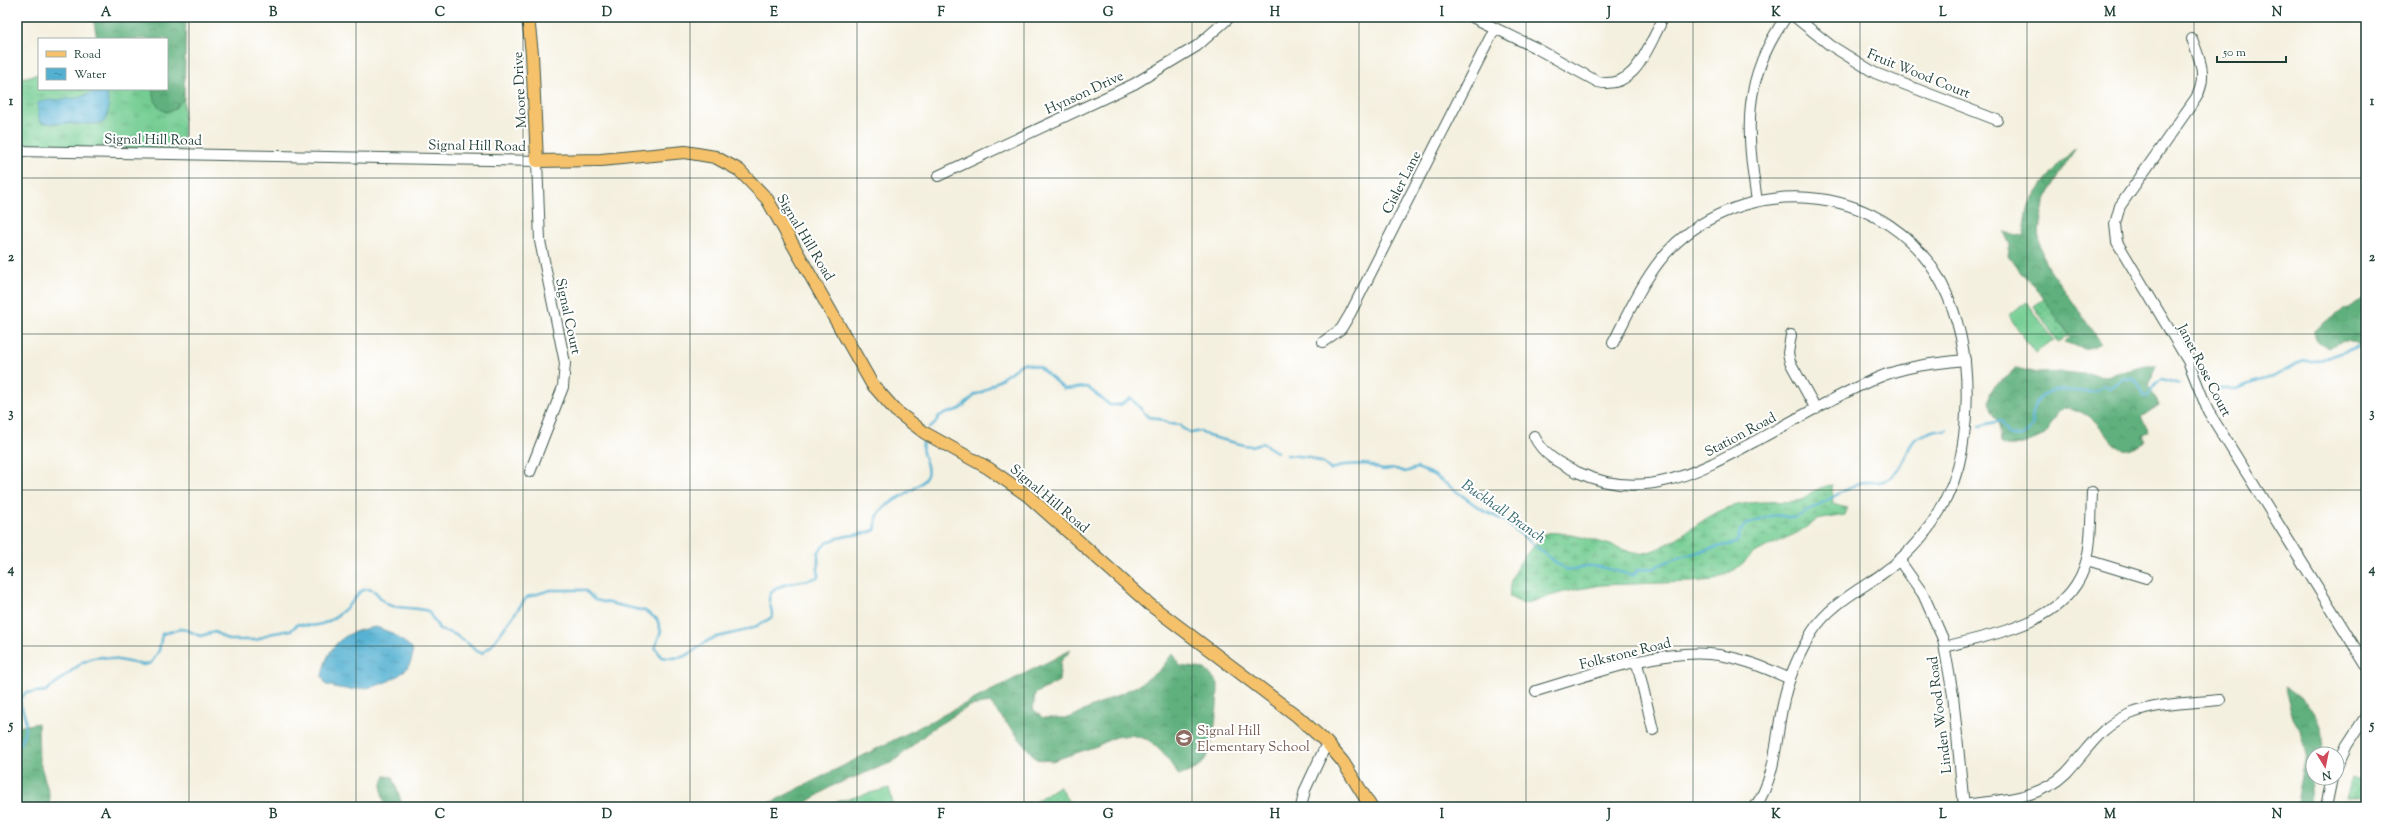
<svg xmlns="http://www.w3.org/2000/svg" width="2383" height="824" font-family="'Sorts Mill Goudy',serif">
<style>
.grass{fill:url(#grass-tufts);stroke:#4a8564}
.forest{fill:url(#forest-crowns);stroke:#3f7658}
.wetland{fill:url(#wetland-marsh);stroke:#4a8564}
.park{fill:url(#park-dots);stroke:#4a8564}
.garden{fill:#74cd93;stroke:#4a8564}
.water{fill:url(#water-ripples);stroke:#397682}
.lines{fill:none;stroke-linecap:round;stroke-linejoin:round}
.stream{stroke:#53b0d1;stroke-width:2.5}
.minor-casing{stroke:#3f584e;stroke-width:12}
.major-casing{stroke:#3f584e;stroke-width:14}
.minor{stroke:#fff;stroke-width:10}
.major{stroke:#f5c16b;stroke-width:12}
.grid{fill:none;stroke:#1f3d34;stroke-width:1;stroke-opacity:0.55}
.labels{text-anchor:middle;stroke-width:4;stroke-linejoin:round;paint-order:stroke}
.street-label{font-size:14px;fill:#1f3d34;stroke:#fff}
.education-label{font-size:14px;fill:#785e54;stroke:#fff;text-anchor:start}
.water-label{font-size:15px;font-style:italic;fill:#31656b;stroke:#fff}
.neatline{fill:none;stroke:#1f3d34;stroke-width:1.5}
.grid-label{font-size:13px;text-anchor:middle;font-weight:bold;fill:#1f3d34}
</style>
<defs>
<pattern id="grass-tufts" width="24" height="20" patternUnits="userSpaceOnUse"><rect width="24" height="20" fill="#74cd93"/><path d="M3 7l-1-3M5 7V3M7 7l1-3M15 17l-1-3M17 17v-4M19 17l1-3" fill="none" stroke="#5fa879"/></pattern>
<pattern id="forest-crowns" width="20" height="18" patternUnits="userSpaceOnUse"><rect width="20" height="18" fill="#5fb07d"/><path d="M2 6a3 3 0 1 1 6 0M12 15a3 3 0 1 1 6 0" fill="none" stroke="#4e9067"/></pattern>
<pattern id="wetland-marsh" width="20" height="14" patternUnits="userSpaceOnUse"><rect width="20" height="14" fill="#74cd93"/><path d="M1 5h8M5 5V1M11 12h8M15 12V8" fill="none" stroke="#5fa879"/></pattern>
<pattern id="park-dots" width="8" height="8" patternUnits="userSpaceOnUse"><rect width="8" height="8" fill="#74cd93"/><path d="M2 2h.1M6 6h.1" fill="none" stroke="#5fa879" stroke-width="1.8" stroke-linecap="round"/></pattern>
<pattern id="water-ripples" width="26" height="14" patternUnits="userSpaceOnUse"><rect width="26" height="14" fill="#53b0d1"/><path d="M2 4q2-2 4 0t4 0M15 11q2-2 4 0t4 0" fill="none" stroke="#4490aa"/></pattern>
</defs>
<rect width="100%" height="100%" fill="#fff"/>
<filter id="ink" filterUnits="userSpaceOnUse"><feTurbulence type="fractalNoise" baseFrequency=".025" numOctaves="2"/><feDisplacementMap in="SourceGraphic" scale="8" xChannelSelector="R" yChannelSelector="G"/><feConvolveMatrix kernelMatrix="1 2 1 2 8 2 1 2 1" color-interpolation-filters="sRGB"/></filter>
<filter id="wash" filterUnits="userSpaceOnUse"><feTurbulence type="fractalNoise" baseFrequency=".012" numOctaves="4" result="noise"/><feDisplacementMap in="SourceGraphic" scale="16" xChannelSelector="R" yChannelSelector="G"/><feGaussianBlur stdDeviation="0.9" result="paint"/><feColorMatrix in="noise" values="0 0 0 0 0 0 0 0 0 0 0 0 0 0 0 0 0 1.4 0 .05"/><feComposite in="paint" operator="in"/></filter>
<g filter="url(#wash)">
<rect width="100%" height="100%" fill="#f4f0df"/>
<path class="grass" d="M39,74V89H152C157,100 154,107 166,112L173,110L184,98L183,149L42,147L23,143L17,135V79Z"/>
<g class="forest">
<path d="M93,17H186L184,98L173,110L166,112C154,107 156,100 152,89H167V39H97Z"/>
<path d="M2076,148C2053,182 2028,220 2045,262C2050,273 2060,283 2066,292C2078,309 2089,326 2100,343C2084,353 2080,347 2064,342L2070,337L2035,286L2018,270L2008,256L2010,245L2004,232L2023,236C2026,226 2026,214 2029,205C2034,192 2065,156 2076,148Z"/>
<path d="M2366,297V352C2350,340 2347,337 2328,348L2316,340L2314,332L2323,323Z"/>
<path d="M2145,366H2157L2148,385L2159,405L2141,417L2149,431L2143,435L2146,441C2120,456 2119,450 2103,430C2094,418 2080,410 2066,407L2059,411L2045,435C2033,440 2012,451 2001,444C2000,438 2001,431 1999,426C1995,412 1983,404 1993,388C1995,384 2010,377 2016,368L2038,373L2064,372L2106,376Z"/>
<path d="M1071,650L1061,661L1059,681L1035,694L1033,709L1043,718H1069L1139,685L1160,670L1173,653L1180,666L1205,669L1218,683C1218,703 1215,754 1199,767C1193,771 1185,773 1179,776L1165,755L1149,740L1131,735L1115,737L1097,746L1052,761L1036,759L990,703L970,706L933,728L893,762L832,786L800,807H762Z"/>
<path d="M2284,687C2308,701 2332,726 2320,754H2313V777L2308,807H2296L2306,755L2300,730L2293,718Z"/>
<path d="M38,723L39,759L50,797L49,807H17V727Z"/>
<path d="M385,776L393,777L403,807H386C382,796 379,787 385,776Z"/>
</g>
<path class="wetland" d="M1832,485L1833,504L1847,508L1845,515L1817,520L1797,533L1754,553L1736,569L1714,580L1690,582L1601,585L1564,592L1523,604L1510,597C1507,577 1520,561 1533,547C1538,543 1537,537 1544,534C1556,528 1603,543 1617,547C1625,550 1636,555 1644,553C1672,547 1694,523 1720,511C1746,499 1770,503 1797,501C1804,501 1807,495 1812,492C1819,488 1825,486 1832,485Z"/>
<g class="park">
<path d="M2044,299L2068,335L2058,342L2034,306Z"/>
<path d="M2352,778L2366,783V798H2346Z"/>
<path d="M1059,786L1072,807H1042L1037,800Z"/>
</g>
<g class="garden">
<path d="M2027,302L2054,340L2035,353L2008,315Z"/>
<path d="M889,788L894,807H821V806Z"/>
</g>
<g class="water">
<path d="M96,91H105C110,98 110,115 104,122L95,124L42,123C37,118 38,110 38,103L40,101L78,98Z"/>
<path d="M376,627L392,633L412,648C418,674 378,688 357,689C346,690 337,688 326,685L322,676C328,644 344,631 376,627Z"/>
</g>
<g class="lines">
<g class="stream">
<path d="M2214,388L2236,389L2257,381L2273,377L2303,361H2317L2356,348H2366"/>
<path d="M1979,426L2000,421L2008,435C2018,440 2029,434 2033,424C2031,417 2033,413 2035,406C2042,382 2075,393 2093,392C2097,392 2101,388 2104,386L2110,388L2123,379L2133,378L2139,384L2143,396L2147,397L2156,383L2162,379L2179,384"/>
<path d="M929,428L935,424L939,416L960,409L976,394L981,393L1023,363L1039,367L1064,389L1087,387L1110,405H1120L1131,398L1148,417L1157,418L1170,424L1181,425L1182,428L1191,433L1201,431L1208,436L1244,445L1251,446L1262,443L1277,452"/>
<path d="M1287,455L1308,457L1323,463L1331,470L1344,465L1367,464L1382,470L1396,469L1405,472L1417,468L1434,475L1482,510L1503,520L1563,568C1572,572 1577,567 1587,566C1603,565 1619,573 1634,575L1637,570L1655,568C1660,561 1720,546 1732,544L1737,542L1740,532L1745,525L1775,515L1795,518L1858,483C1868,480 1879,485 1888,479C1905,469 1907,443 1918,437C1920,436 1934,430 1936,430C1940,430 1943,432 1948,430"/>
<path d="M17,749C23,741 28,724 24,714C22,708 20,705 20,699L25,693L46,691L83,662L93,658L103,657L144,665L151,663L159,651L162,634L180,629L187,630L200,636L215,632L228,640H257L269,634L291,630L298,624C321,630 336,619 351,603C357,597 358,590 367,589C378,589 380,602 389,605C401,609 415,607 428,611L440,630L454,634L470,645L476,651L482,653L491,646L527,597L551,590H585L595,600L645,611L657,619L661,631L655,647L661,657C695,663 694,643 717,637C741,631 750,632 772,617C773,610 769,605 769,599C770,581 807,583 818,577V553C829,532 857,538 875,530C877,524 875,520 878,515C888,498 920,492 927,475C931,464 918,454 924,439"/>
</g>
</g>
</g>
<g filter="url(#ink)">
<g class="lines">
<defs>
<g id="minor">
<path d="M1472,17L1534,47L1598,82C1634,90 1646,51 1660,25"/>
<path d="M1795,17L1830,45L1875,73L1997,120"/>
<path d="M2192,39C2200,59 2208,77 2196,98L2120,206L2115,224L2117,242L2188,361L2208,411L2366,665"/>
<path d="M17,151L537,161L540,241L565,363L563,387L530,472"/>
<path d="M938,176L1134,84L1197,46L1230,17"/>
<path d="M1757,201C1746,129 1742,79 1786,17"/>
<path d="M1791,335L1788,353L1790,362L1816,409"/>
<path d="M1323,342L1341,329L1350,314L1495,28"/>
<path d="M1613,343C1631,308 1647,270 1676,243C1756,171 1890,184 1942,284C1968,335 1971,394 1962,450C1953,502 1921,547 1879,576C1855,592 1828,607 1812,632C1799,654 1788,678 1783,704C1775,740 1777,775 1755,807"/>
<path d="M1534,436C1543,455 1559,463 1577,472C1645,504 1702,470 1761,438C1799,418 1837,395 1877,378C1905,366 1935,363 1965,360"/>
<path d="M1899,560L1923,594L1943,639L1953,695L1964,807"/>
<path d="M2087,560L2146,578"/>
<path d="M1945,647C1999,632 2071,623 2087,559C2092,538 2091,514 2092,492"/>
<path d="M1637,663L1653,730"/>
<path d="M1536,691C1588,676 1654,650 1709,654C1737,656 1764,667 1790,679"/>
<path d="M2337,766L2347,745L2366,716"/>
<path d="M1964,805C1999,800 2039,800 2066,773C2087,751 2100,726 2130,714C2157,703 2191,703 2220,700"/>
<path d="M1301,807L1305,790L1327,743"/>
<path d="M2326,807L2332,778"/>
</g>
<path id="major" d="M528,17L532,54L537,161L601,160L685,152L715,157L739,170L767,199L872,384L896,411L925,433L988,468L1027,495L1149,604L1297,716L1327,743L1343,762L1371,807"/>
</defs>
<use href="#minor" class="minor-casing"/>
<use href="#major" class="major-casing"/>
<use href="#minor" class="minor"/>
<use href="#major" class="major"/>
</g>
</g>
<path class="grid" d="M189,17V807M356,17V807M523,17V807M690,17V807M857,17V807M1024,17V807M1192,17V807M1359,17V807M1526,17V807M1693,17V807M1860,17V807M2027,17V807M2194,17V807M17,178H2366M17,334H2366M17,490H2366M17,646H2366"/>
<defs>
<symbol id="school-disc" viewBox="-11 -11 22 22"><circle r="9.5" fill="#8d6e63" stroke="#fff"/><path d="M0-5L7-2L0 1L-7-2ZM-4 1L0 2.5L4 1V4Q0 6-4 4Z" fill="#fff"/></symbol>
</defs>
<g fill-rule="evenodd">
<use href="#school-disc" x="1174" y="728" width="20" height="20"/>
</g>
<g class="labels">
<g class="street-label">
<text transform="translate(1919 73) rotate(22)" y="5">Fruit Wood Court</text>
<text transform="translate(519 90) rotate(-93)" y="5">Moore Drive</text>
<text transform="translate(1084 92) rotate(-25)" y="5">Hynson Drive</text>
<text transform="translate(153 139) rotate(1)" y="5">Signal Hill Road</text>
<text transform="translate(477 145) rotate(1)" y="5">Signal Hill Road</text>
<text transform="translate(1401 182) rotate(-63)" y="5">Cisler Lane</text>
<text transform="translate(806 237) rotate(59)" y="5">Signal Hill Road</text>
<text transform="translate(569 316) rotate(78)" y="5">Signal Court</text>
<text transform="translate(2205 370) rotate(63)" y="5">Janet Rose Court</text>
<text transform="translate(1740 434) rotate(-28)" y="5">Station Road</text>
<text transform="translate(1050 498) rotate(40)" y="5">Signal Hill Road</text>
<text transform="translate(1625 653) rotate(-14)" y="5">Folkstone Road</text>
<text transform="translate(1939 715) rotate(-97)" y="5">Linden Wood Road</text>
</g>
<g class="education-label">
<text x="1197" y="735">Signal Hill<tspan x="1197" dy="16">Elementary School</tspan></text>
</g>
<g class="water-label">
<text transform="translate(1504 511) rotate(35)" y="5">Buckhall Branch</text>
</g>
</g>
<rect width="2383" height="824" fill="none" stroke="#fff" stroke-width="44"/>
<rect x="38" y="38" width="130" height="52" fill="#ffffff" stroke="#a5b1ae"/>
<rect x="46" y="51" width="20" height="6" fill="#f5c16b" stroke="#a5b1ae"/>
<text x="74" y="58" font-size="12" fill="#1f3d34">Road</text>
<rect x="46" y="68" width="20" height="12" fill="url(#water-ripples)" stroke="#a5b1ae"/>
<text x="74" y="78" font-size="12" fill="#1f3d34">Water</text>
<g transform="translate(2325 766) rotate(170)"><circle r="19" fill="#ffffff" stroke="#a5b1ae"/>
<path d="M0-3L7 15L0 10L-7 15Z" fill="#d1495b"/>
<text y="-6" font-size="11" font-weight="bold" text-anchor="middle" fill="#1f3d34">N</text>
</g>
<path d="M2217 56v6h69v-6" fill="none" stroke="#1f3d34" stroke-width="2"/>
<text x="2223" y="56" font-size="12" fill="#1f3d34" stroke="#ffffff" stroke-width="3" paint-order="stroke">50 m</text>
<rect x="22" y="22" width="2339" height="780" class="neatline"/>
<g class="grid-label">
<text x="106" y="16">A</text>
<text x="273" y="16">B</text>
<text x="440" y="16">C</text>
<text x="607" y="16">D</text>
<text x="774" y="16">E</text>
<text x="941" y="16">F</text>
<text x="1108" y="16">G</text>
<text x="1275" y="16">H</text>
<text x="1442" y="16">I</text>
<text x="1609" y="16">J</text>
<text x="1776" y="16">K</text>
<text x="1943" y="16">L</text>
<text x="2110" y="16">M</text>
<text x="2277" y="16">N</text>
<text x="11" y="105">1</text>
<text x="2372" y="105">1</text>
<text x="11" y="261">2</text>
<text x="2372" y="261">2</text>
<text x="11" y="417">3</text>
<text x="2372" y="417">3</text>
<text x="11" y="573">4</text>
<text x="2372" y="573">4</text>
<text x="11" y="729">5</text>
<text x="2372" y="729">5</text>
<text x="106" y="818">A</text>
<text x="273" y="818">B</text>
<text x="440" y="818">C</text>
<text x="607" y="818">D</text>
<text x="774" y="818">E</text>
<text x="941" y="818">F</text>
<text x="1108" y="818">G</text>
<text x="1275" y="818">H</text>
<text x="1442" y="818">I</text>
<text x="1609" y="818">J</text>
<text x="1776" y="818">K</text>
<text x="1943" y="818">L</text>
<text x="2110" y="818">M</text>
<text x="2277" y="818">N</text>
</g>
</svg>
